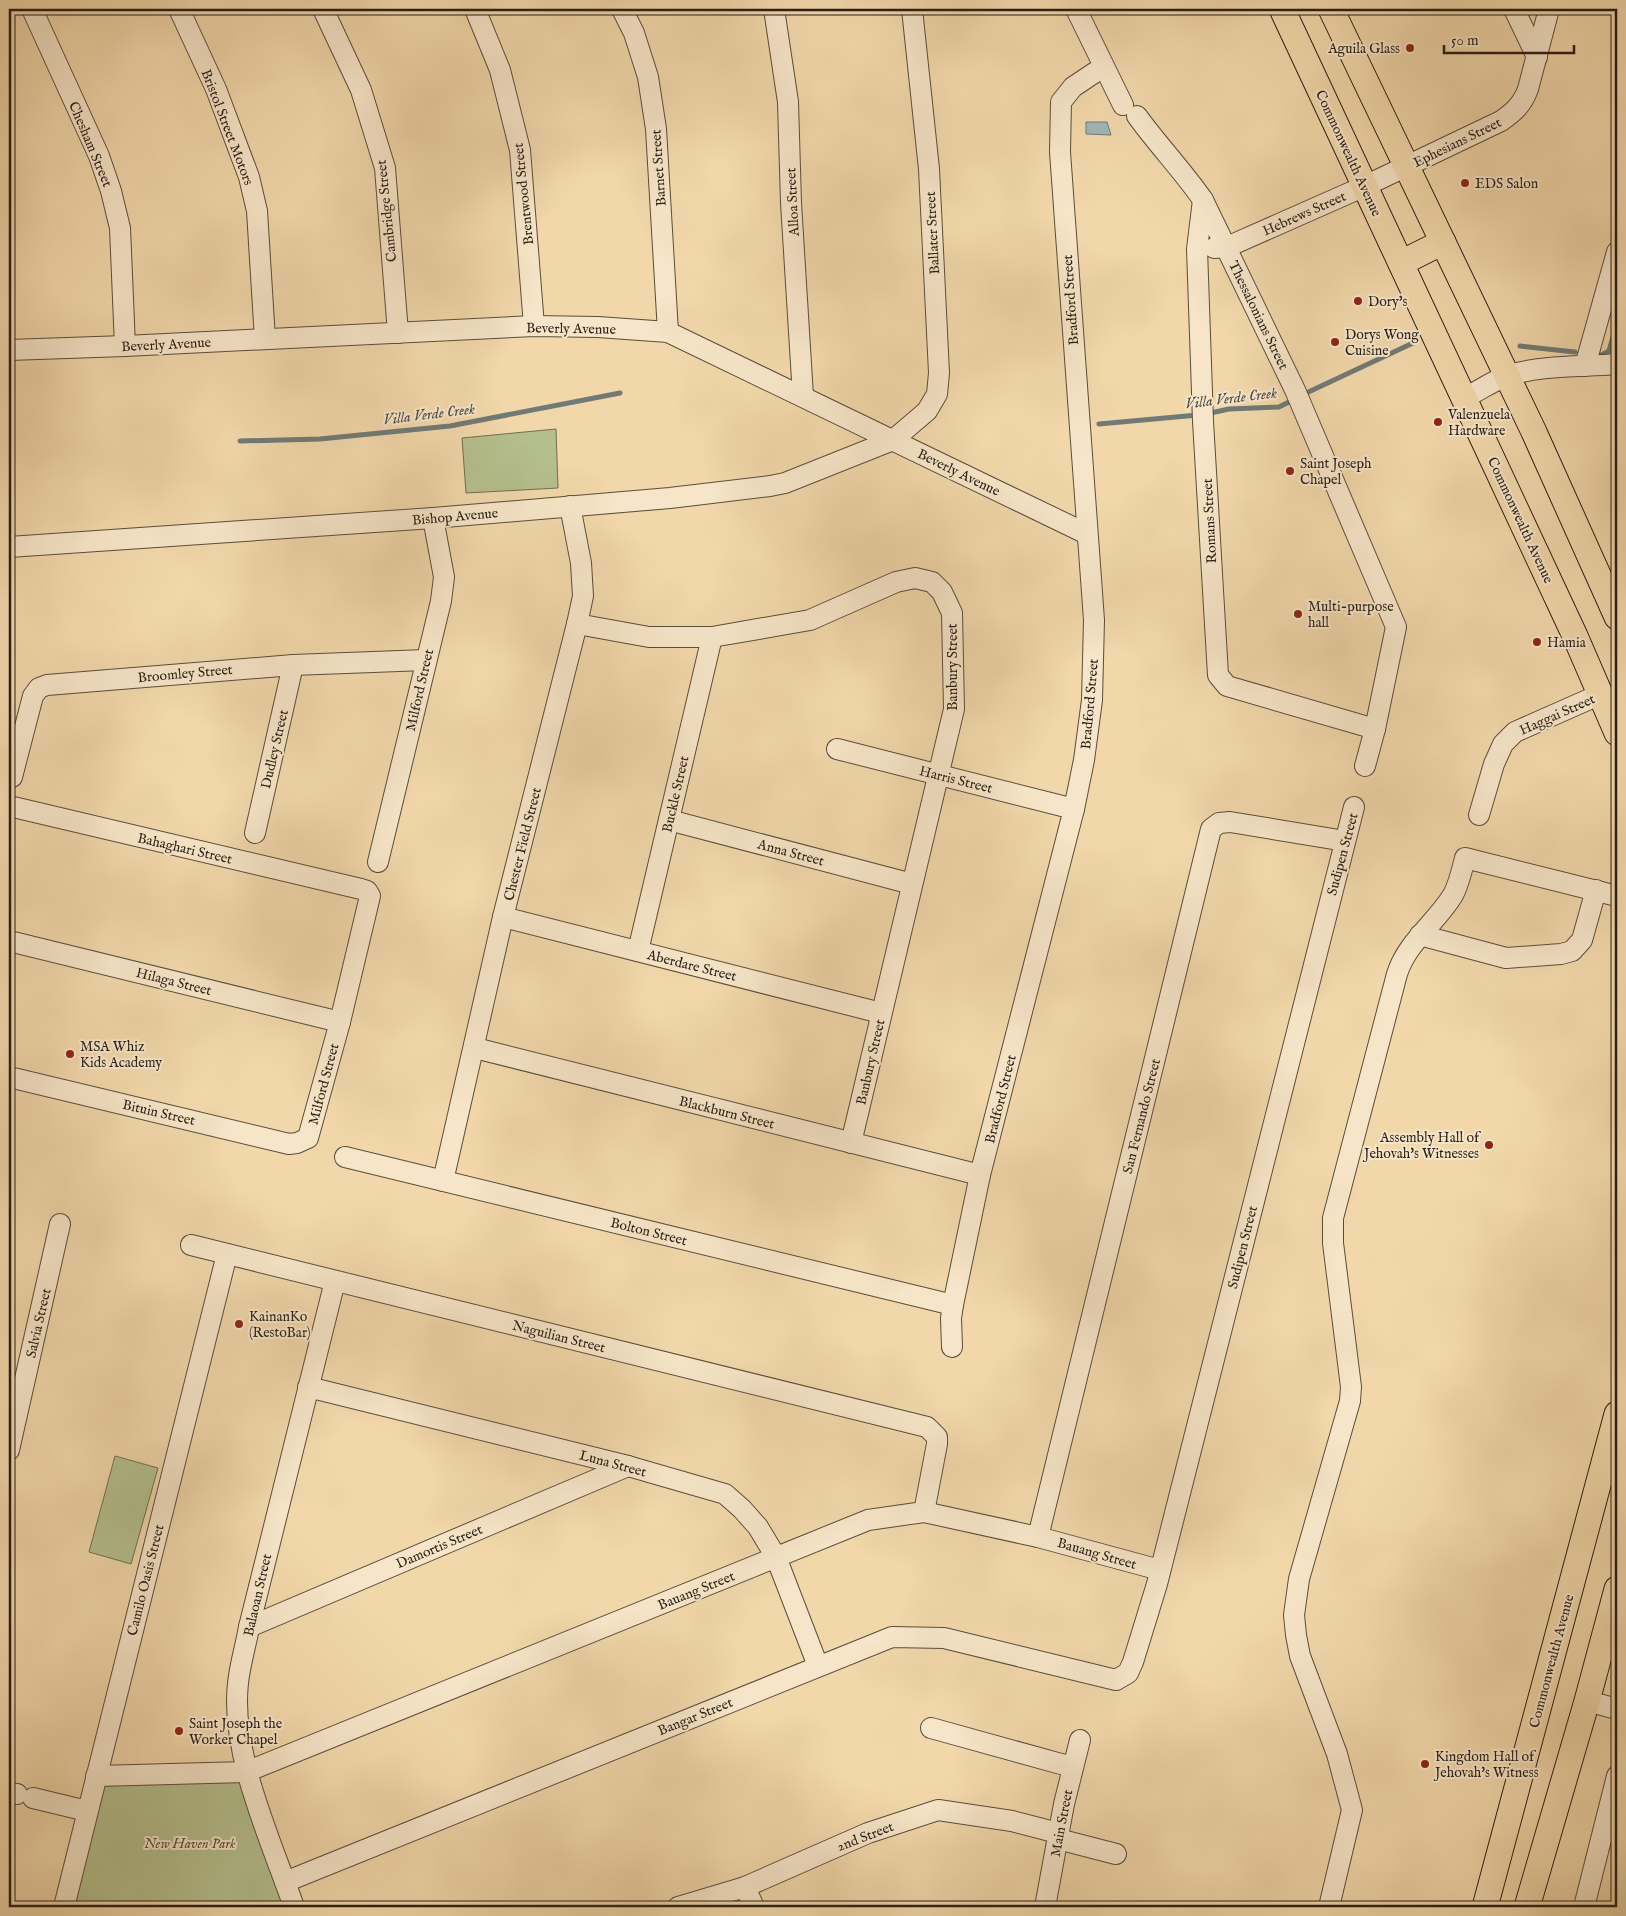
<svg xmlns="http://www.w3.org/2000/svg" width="1626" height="1916" font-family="'IM FELL English',serif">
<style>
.green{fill:#b4bf8d;stroke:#6e6f51}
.water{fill:#a1b6b5;stroke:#717a75}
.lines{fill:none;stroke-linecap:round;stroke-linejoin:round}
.stream{stroke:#717a75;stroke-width:5}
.minor-casing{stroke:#5b4d3a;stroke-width:22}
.major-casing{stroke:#291f15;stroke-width:27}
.minor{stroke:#f6e5c8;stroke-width:20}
.major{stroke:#f1d7aa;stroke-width:25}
.poi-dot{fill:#8f2418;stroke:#f6e5c8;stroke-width:2}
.labels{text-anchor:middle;stroke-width:4;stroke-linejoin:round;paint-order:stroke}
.poi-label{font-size:14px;fill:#291f15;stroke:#f6e5c8;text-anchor:start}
.street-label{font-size:14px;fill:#291f15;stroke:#f6e5c8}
.park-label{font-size:14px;font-style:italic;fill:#534f39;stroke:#f6e5c8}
.water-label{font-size:15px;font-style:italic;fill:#4d4c45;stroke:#f6e5c8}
</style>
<rect width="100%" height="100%" fill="#f1d7aa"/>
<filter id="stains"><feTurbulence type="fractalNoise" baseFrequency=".004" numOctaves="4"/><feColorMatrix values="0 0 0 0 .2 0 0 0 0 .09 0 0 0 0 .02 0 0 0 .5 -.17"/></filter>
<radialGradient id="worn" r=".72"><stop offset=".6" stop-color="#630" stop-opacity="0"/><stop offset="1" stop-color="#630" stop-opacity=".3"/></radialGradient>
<g class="green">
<path d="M556,429L558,488L466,493L462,438Z"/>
<path d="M115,1456L158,1468L131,1564L89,1552Z"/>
<path d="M244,1777L288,1907H69L99,1782Z"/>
</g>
<path class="water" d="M1086,122H1107L1111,135L1086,134Z"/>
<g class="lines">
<g class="stream">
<path d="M1520,346L1575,352"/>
<path d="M1601,355L1609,351L1617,323"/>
<path d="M1302,395L1413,343"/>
<path d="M1206,414L1229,409L1279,407L1295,399"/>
<path d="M1099,424L1198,415"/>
<path d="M240,441L320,439L450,426L620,393"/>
</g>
<defs>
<g id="minor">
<path d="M32,9L99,156L111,191L120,228L125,346"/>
<path d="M179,9L216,89L249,177L257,211L265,339"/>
<path d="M323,9L361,90L385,168L398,333"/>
<path d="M475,9L500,70L520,150L534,326"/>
<path d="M622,9L634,33L648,77L656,129L668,332"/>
<path d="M774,9L788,102L791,203L803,396"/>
<path d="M1076,9L1123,105"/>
<path d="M1514,9L1537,57"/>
<path d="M1137,116C1158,145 1183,171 1203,200L1295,390L1396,627L1375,729L1365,766"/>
<path d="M1203,200L1197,249L1203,421L1218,675L1227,686L1375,729"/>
<path d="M1214,248L1227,247L1365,186L1501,121C1514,112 1522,105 1528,89L1549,9"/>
<path d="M9,350L125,346L534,326L598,327L668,332L1087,534"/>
<path d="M1585,366L1617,252"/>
<path d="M1464,398C1479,391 1494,380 1509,375C1544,365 1582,367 1617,364"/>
<path d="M9,547L433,518L670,498L770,486L785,483L893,440L927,411L937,394L939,373L929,169L912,9"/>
<path d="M577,624L649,637H712L810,620L896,582L915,578L932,582L942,592L952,613L954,709L851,1143"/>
<path d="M837,749L1074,809"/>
<path d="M12,777L33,696L39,688L47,685L293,665L426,660"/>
<path d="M9,806L361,889L367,891L370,896L340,1022L308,1138L297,1143L289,1144L9,1077"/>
<path d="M1479,815L1494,764L1503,744L1515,732L1601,694"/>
<path d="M669,820L912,884"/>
<path d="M255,833L293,665"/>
<path d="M378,862L441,601L444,577L433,518"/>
<path d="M503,917L881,1013"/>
<path d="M1420,935L1506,958L1561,954L1572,951L1582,940L1596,890"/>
<path d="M9,941L340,1022"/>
<path d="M638,951L712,637"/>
<path d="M475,1048L980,1175"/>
<path d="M345,1157L953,1305"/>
<path d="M443,1181L503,917L577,624L583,596L581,563L570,506"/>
<path d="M191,1245L927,1427L937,1437V1444L924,1512"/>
<path d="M952,1347L951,1318L953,1305L980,1175L1074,809L1084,760L1092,700L1094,620L1060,152L1061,102L1073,87L1103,67"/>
<path d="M308,1387L628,1466L725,1494L742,1509L758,1527L776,1557L818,1666"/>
<path d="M9,1450L60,1224"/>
<path d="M1038,1537L1211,829L1219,823L1230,822L1345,841"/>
<path d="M249,1627L628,1466"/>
<path d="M1587,1701L1617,1709"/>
<path d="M931,1728L1072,1767"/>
<path d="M96,1776L246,1772L868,1520L924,1512L1038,1537L1160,1570"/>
<path d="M9,1793L17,1794"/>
<path d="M33,1798L87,1811"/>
<path d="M1058,1839L1116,1854"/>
<path d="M285,1882L892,1637L944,1638L1116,1680L1128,1673L1133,1662L1157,1584L1354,807"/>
<path d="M745,1887L754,1907"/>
<path d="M64,1907L227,1254"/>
<path d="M294,1907C271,1840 230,1754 238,1683C240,1664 246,1645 249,1627L335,1281"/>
<path d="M678,1907L745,1887L868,1833L938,1810L1012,1821L1058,1833"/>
<path d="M1045,1907L1064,1804L1080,1740"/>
<path d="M1329,1907L1352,1810L1337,1754L1300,1656L1296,1635L1294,1615L1299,1579L1350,1401L1351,1387L1333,1243V1218L1397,974C1407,942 1436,923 1453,895C1459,884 1462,870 1465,858L1617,896"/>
<path d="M1584,1907L1617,1776"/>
</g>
<g id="major">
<path d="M1282,9L1575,636L1617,733"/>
<path d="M1331,9L1534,432L1617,617"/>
<path d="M1401,263L1443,242"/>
<path d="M1485,1907L1617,1414"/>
<path d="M1527,1907L1587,1701L1617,1589"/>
</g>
</defs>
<use href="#minor" class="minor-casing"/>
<use href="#major" class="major-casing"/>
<use href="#minor" class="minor"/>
<use href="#major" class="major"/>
</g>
<g class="poi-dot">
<circle cx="1410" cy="48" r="5"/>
<circle cx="1465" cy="183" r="5"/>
<circle cx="1358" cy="301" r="5"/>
<circle cx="1335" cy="342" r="5"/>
<circle cx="1438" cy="422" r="5"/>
<circle cx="1290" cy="471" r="5"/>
<circle cx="1298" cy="614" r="5"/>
<circle cx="1537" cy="642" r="5"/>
<circle cx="70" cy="1054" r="5"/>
<circle cx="1489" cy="1145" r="5"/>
<circle cx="239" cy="1324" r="5"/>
<circle cx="179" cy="1731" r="5"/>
<circle cx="1425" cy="1764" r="5"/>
</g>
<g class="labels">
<g class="poi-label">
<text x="1400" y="53" text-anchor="end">Aguila Glass</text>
<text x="1475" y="188">EDS Salon</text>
<text x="1368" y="306">Dory's</text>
<text x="1345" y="339">Dorys Wong<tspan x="1345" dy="16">Cuisine</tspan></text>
<text x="1448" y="419">Valenzuela<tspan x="1448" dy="16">Hardware</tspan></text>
<text x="1300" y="468">Saint Joseph<tspan x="1300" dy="16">Chapel</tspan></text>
<text x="1308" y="611">Multi-purpose<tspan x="1308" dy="16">hall</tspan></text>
<text x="1547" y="647">Hamia</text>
<text x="80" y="1051">MSA Whiz<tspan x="80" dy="16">Kids Academy</tspan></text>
<text x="1479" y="1142" text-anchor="end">Assembly Hall of<tspan x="1479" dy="16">Jehovah's Witnesses</tspan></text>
<text x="249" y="1321">KainanKo<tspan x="249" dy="16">(RestoBar)</tspan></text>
<text x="189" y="1728">Saint Joseph the<tspan x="189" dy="16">Worker Chapel</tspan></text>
<text x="1435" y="1761">Kingdom Hall of<tspan x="1435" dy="16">Jehovah's Witness</tspan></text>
</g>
<g class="street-label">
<text transform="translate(228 127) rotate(69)" y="5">Bristol Street Motors</text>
<text transform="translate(1457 142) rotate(-26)" y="5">Ephesians Street</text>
<text transform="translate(91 144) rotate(67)" y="5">Chesham Street</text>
<text transform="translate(1349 153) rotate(65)" y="5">Commonwealth Avenue</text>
<text transform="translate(658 168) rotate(-94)" y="5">Barnet Street</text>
<text transform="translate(523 194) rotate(-96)" y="5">Brentwood Street</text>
<text transform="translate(792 202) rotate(-93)" y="5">Alloa Street</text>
<text transform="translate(386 211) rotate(-96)" y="5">Cambridge Street</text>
<text transform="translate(1304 213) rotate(-24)" y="5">Hebrews Street</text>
<text transform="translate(932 233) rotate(-93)" y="5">Ballater Street</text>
<text transform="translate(1070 300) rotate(-94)" y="5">Bradford Street</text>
<text transform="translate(1259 315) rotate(64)" y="5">Thessalonians Street</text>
<text transform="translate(571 328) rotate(1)" y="5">Beverly Avenue</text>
<text transform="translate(166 344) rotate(-3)" y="5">Beverly Avenue</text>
<text transform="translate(959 472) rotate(26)" y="5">Beverly Avenue</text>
<text transform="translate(455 516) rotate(-5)" y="5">Bishop Avenue</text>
<text transform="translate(1521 520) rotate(65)" y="5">Commonwealth Avenue</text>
<text transform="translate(1209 521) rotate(-93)" y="5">Romans Street</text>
<text transform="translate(952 667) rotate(-90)" y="5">Banbury Street</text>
<text transform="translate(185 673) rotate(-5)" y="5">Broomley Street</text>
<text transform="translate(419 690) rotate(-77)" y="5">Milford Street</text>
<text transform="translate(1089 704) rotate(-85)" y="5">Bradford Street</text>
<text transform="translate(1557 714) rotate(-24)" y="5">Haggai Street</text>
<text transform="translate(274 749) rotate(-77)" y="5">Dudley Street</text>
<text transform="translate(956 779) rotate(14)" y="5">Harris Street</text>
<text transform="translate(675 794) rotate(-77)" y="5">Buckle Street</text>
<text transform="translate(522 844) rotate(-76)" y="5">Chester Field Street</text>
<text transform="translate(185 848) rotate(13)" y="5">Bahaghari Street</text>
<text transform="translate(791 852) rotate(15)" y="5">Anna Street</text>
<text transform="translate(1342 854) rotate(-75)" y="5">Sudipen Street</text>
<text transform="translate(692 965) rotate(14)" y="5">Aberdare Street</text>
<text transform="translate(174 981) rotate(14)" y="5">Hilaga Street</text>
<text transform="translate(870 1062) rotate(-77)" y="5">Banbury Street</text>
<text transform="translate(323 1084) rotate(-75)" y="5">Milford Street</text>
<text transform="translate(1000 1099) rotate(-76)" y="5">Bradford Street</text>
<text transform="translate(159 1112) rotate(13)" y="5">Bituin Street</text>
<text transform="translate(727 1112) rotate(14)" y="5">Blackburn Street</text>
<text transform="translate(1141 1116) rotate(-76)" y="5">San Fernando Street</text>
<text transform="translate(649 1231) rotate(14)" y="5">Bolton Street</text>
<text transform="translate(1242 1247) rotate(-76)" y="5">Sudipen Street</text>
<text transform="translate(38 1323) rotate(-77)" y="5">Salvia Street</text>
<text transform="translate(559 1336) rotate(14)" y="5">Naguilian Street</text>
<text transform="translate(613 1463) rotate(15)" y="5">Luna Street</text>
<text transform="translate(439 1546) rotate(-23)" y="5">Damortis Street</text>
<text transform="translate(1097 1553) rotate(16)" y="5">Bauang Street</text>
<text transform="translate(145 1580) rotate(-76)" y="5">Camilo Oasis Street</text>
<text transform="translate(696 1590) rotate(-22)" y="5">Bauang Street</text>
<text transform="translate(257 1595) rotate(-77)" y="5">Balaoan Street</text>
<text transform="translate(1551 1661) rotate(-75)" y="5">Commonwealth Avenue</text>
<text transform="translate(695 1716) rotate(-22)" y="5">Bangar Street</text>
<text transform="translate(1061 1823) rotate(-79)" y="5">Main Street</text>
<text transform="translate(865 1836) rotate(-21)" y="5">2nd Street</text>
</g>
<g class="park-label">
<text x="190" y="1848">New Haven Park</text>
</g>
<g class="water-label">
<text transform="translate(1231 398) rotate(-7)" y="5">Villa Verde Creek</text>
<text transform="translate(429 414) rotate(-7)" y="5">Villa Verde Creek</text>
</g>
</g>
<rect width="1626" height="1916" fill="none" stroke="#f1d7aa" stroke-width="30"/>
<rect x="10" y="10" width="1606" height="1896" fill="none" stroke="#291f15" stroke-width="2.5"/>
<rect x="15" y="15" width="1596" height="1886" fill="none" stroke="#291f15"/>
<path d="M1444 45v8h130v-8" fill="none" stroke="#291f15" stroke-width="2.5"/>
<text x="1451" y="45" font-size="15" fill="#291f15" stroke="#f6e5c8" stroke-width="4" paint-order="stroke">50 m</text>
<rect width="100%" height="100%" filter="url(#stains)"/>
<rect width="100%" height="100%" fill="url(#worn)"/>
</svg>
